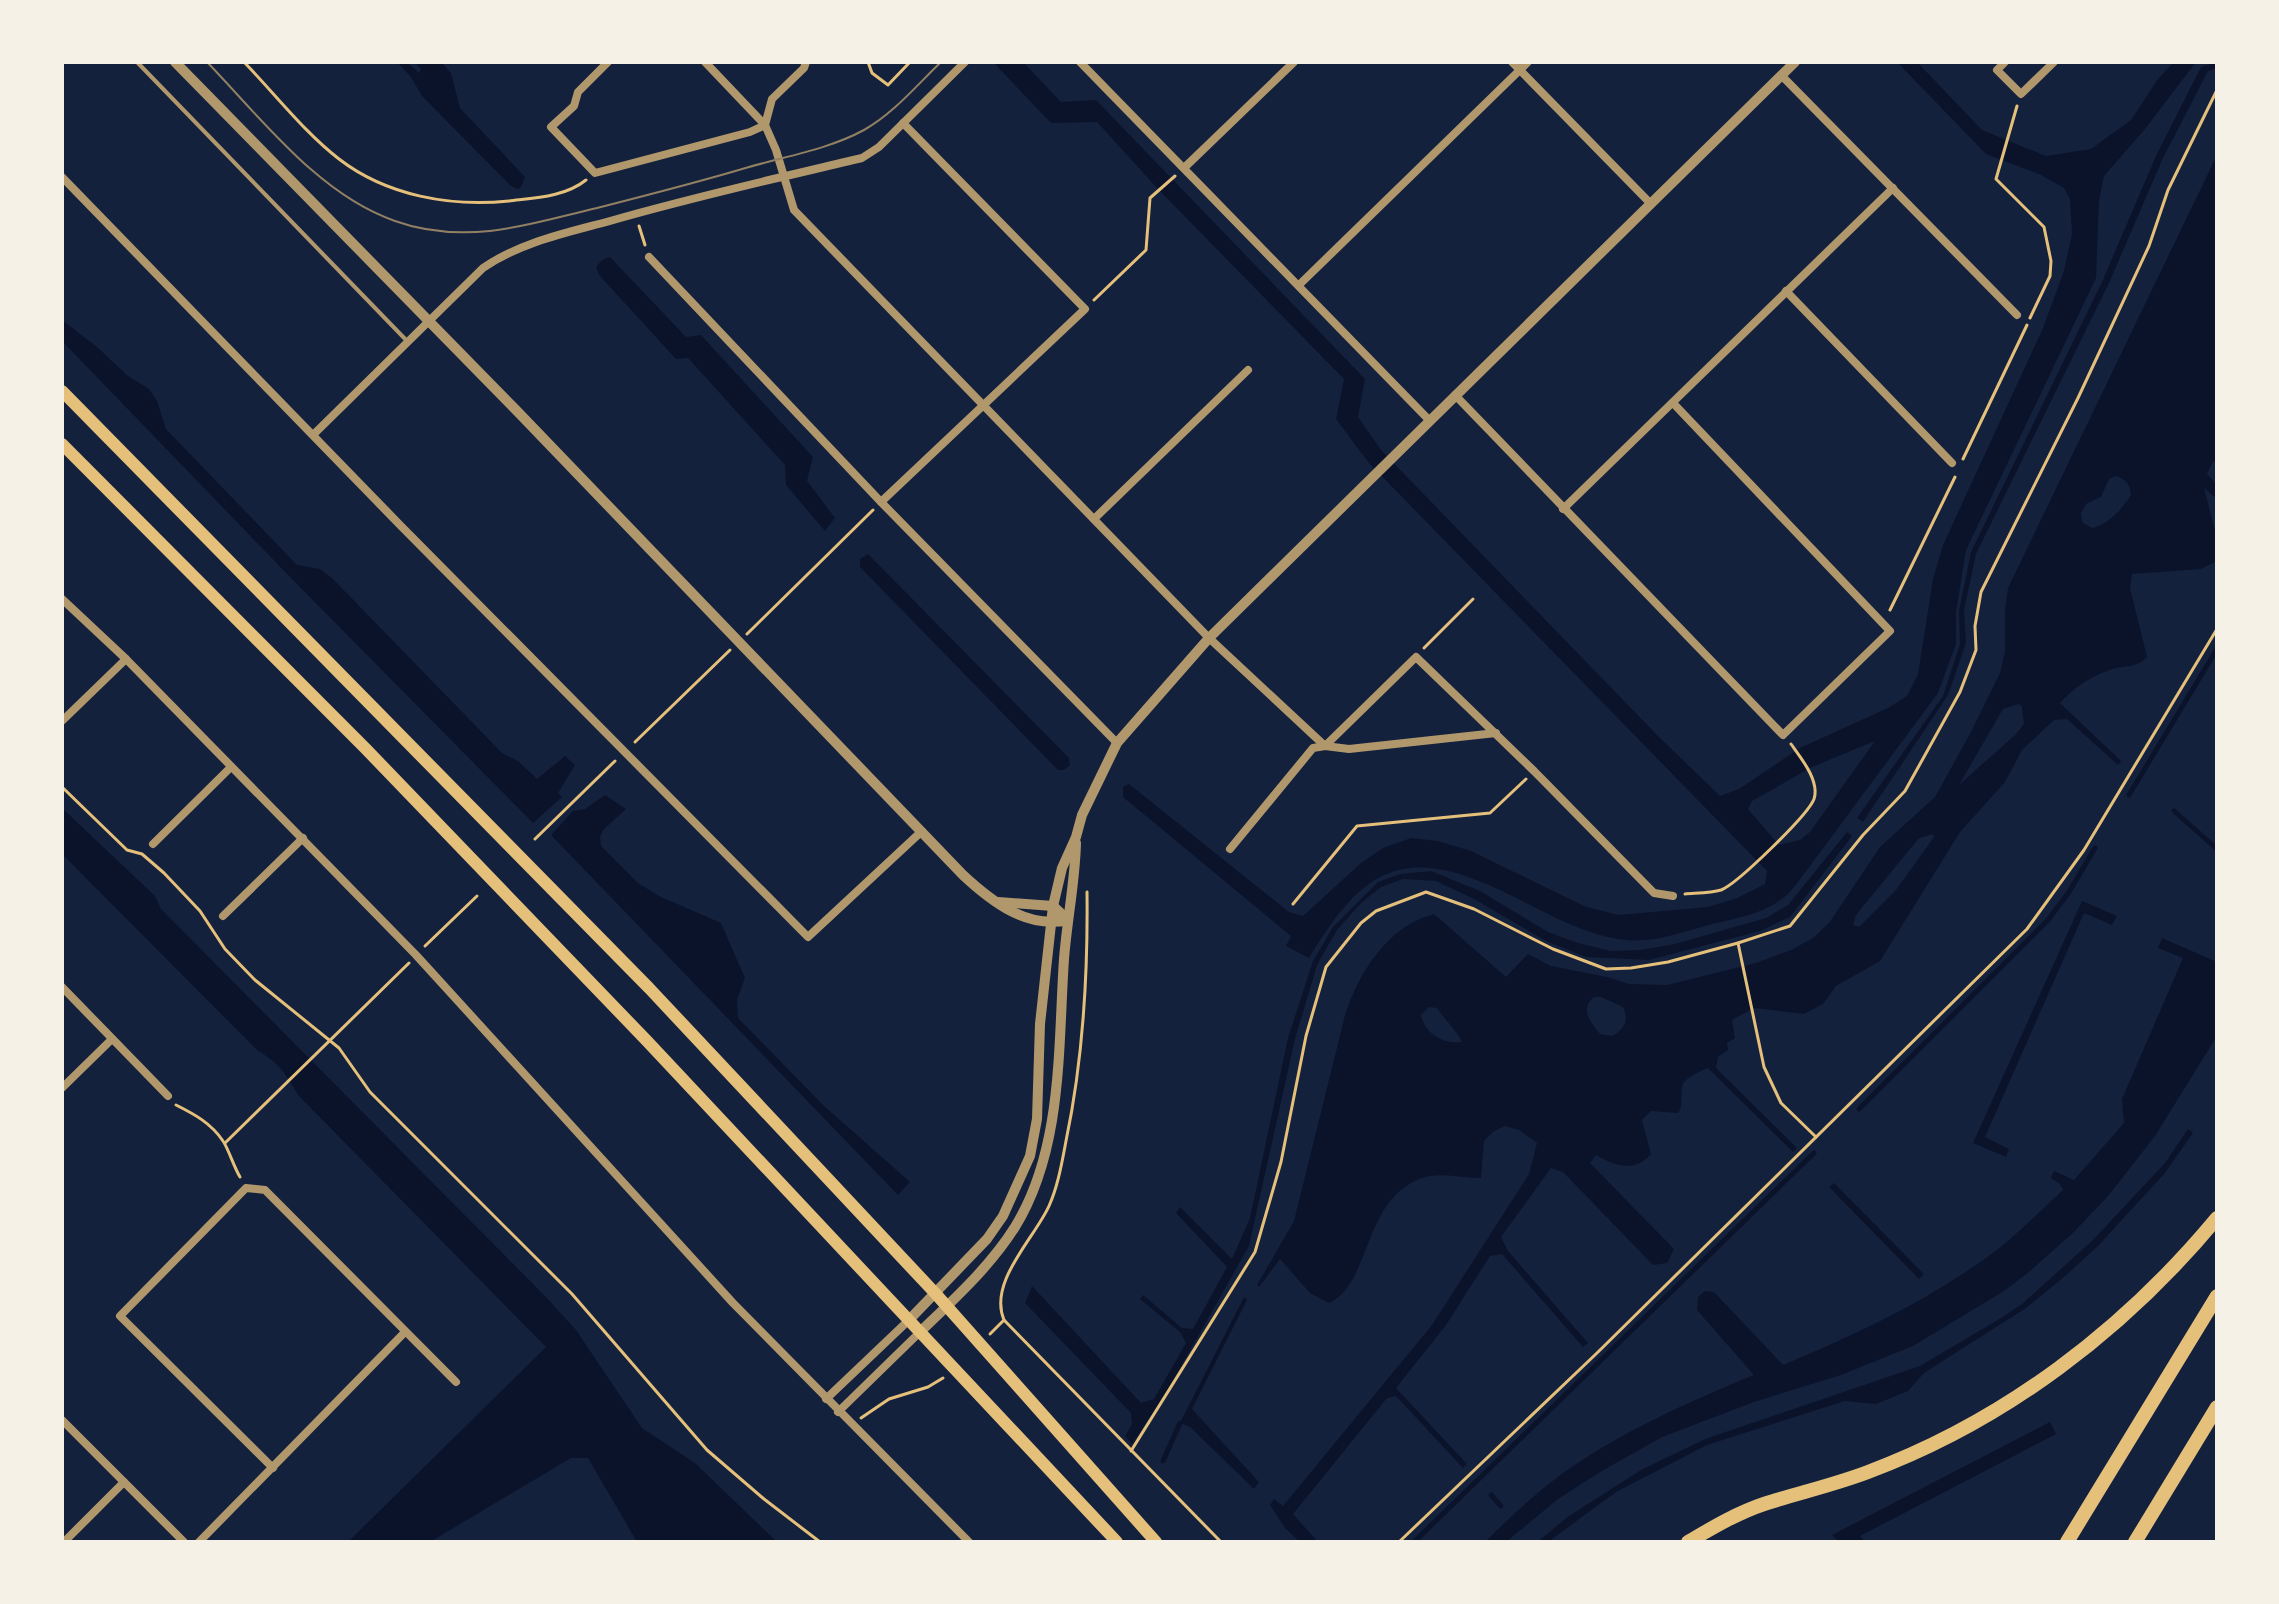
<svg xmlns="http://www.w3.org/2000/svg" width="2279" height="1604" font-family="'Noto Serif',serif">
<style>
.water{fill:#0b132b;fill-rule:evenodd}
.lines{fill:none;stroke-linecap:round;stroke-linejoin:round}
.stream{stroke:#0b132b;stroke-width:5}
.path{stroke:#e5c07b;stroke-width:3}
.service{stroke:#b1986c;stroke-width:4}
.minor{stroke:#b1986c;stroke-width:8}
.tertiary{stroke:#b1986c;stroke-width:10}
.primary{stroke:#e5c07b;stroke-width:12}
.motorway{stroke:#e5c07b;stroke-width:14}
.tram{stroke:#918062;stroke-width:2}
</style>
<rect width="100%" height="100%" fill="#14213d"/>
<g class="water">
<path d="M397,62H407L419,73L421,69L414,62H441L451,73L460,108L525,177L521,187L518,189L511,186L422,96L411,77Z"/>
<path d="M993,62H1023L1061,102L1096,100L1365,379L1358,417L1381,450L1659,737L1720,796L1739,789L1800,748L1888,708L1907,696L1918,674L1933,579L1943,545L2043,328L2064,271L2072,234L2070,199L2064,188L2041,175L1986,154L1897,62H1917L1982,130L2046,156L2091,149L2131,120L2158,79L2174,62H2196L2145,129L2104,176L2099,200L2096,278L1966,550L1956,612V644L1938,693L1807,870C1800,879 1792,891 1783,898C1764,914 1734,919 1709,925C1682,932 1655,943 1626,940C1581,935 1542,910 1502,891C1403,844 1363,868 1309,958L1286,946L1291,936L1123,797V787L1129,784L1289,912L1303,916L1361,863L1383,848L1411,838L1438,841L1471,851L1584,906L1618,915L1708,907L1737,898L1765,884L1767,871L1369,463L1336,419L1344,379L1157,188L1097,122L1051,123ZM1875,741L1810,832L1800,840L1779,845L1748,809L1752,801L1812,767Z"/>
<path d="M2217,62V68L2208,71L2163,158L2109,283L1976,554L1964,610L1966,643L1948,695L1863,822L1857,818L1943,696L1960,644L1959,611L1971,552L2102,282L2156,156L2201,67Z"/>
<path d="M2217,155V462L2213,461L2207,474L2217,485V499L2204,488L2217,538V561L2201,569L2132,574L2130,588L2147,657C2136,669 2123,665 2110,670C2089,677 2074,688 2060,703L2121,761L2118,765L2067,719L2054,720L2022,750L2005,782L1960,832L1880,961L1836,986L1823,1004L1804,1014L1754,1008L1732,1020L1735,1038L1727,1043L1728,1050L1718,1057L1716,1068L1797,1148L1793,1152L1708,1068C1701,1071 1690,1076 1685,1081C1678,1090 1685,1103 1678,1113L1651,1111L1642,1120L1651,1154C1635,1173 1615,1166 1596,1155L1590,1163L1674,1249L1667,1263L1653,1265L1563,1172L1551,1168L1501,1237L1508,1251L1588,1343L1583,1347L1502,1254L1490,1256L1446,1325L1396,1388L1467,1464L1463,1468L1396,1396L1387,1398L1293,1514L1318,1542H1300L1285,1528L1270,1505L1274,1499L1283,1506L1432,1325L1529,1174L1537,1143L1519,1130L1505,1126L1494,1131L1484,1141L1481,1178C1461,1178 1439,1171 1419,1179C1362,1203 1371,1284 1329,1303L1310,1293L1280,1259L1259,1287L1257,1285L1294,1221L1345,1015C1359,972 1388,926 1434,914L1506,977L1528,954L1551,966L1607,977L1629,984L1667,985L1756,963L1791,950L1813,938L1829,923L1880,847L1935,797L1971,732L2000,673L2005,652V610L2008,588ZM2115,476C2126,479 2130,484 2131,495C2122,509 2109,524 2092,528L2082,522L2081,513L2086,504L2101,497L2109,479ZM2019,704L2022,707L2024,724L2015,735L1959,785L2003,709ZM1933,834L1934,837L1896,890L1859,927L1853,925L1856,915L1919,838ZM1594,997H1601L1623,1007C1629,1021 1625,1029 1612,1036L1600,1034C1591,1023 1579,1008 1594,997ZM1429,1007L1437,1008C1443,1018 1459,1033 1462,1042C1444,1045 1424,1033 1421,1015Z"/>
<path d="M610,257L686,337L701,335L813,457L807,481L835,518L825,531L786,485L785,465L688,358L676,359L599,275L596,267L602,260Z"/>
<path d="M62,320L97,347L128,376L149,389L157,401L166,429L297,565L320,569L333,579L502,753L518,761L537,779L565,756L575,765L558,793L562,797L533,823L291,578L62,341Z"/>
<path d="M868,554L1069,758L1070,765L1064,770H1058L860,567V559Z"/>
<path d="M605,795L626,809L603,830L600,837L601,846L638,883L659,896L721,923L745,978L737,1000L738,1018L824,1106L910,1182L898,1195L551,835L573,811L585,809Z"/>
<path d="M62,808L155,896L161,909L547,1298L576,1330L642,1428L695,1463L777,1542H637L588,1458H571L430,1542H348L546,1347L298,1095C287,1075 278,1062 258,1051L62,854Z"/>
<path d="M1847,832L1852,836L1790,917L1760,931L1649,960L1586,957L1546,941L1474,899L1436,881L1403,879L1381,887L1361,903L1337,930L1317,965L1295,1039L1249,1246L1163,1398L1132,1444L1125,1436L1132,1424L1131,1413L1025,1303L1032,1286L1141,1403L1154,1399L1186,1343L1180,1332L1140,1299L1143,1295L1182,1328L1193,1329L1227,1267L1176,1213L1180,1207L1232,1259L1250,1218L1288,1038L1313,961L1333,927L1378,882L1400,874L1431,871L1480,891L1548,932L1578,943L1611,951L1640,950L1675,944L1766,918L1788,905Z"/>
<path d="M2082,901L2117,916L2112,925L2084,913L1985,1137L2009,1149L2006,1157L1973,1143Z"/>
<path d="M2162,938L2217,962V1036L2155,1136L2109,1195L2073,1233L2029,1272L2004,1291L1913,1346L1841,1375L1754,1402L1662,1437L1600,1472L1558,1499L1506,1542H1485C1509,1518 1536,1493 1563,1473C1621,1432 1688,1402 1754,1375L1697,1310L1698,1297L1705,1291L1714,1292L1783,1365C1857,1334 1930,1300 1994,1252C2018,1234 2040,1211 2063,1190L2060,1184L2051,1178L2054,1171L2074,1180L2124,1123L2122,1099L2183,958L2158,948Z"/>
<path d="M2188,1129L2193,1133L2164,1174L2097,1247L2064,1277L2026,1308L1924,1373L1908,1391L1876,1404L1845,1401L1707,1445L1616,1492L1548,1542H1537L1569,1516L1641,1470L1705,1439L1920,1366L2001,1318L2022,1304L2092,1241L2165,1163Z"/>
<path d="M1834,1183L1924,1274L1919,1279L1829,1187Z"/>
<path d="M1244,1297L1247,1300L1192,1409L1259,1482L1254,1489L1190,1427L1180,1423Z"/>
<path d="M2050,1422L2056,1434L1860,1536L1865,1542H1839L1832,1535Z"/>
</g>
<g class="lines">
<g class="stream">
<path d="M2129,795L2217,649"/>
<path d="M2174,811L2217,849"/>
<path d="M1859,1109L2048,920L2069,892L2095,848"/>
<path d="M1163,1461L1180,1423"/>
<path d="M1491,1495L1501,1506"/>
<path d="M1414,1542L1814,1153"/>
</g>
<g class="path">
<path d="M244,62C274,93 305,133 339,159C387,196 451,207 509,201C534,198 565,197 586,180"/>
<path d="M868,62L872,73L888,85L910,62"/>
<path d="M2017,106L1996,179L2044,227L2051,261L2050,276L2030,318"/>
<path d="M639,226L645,245"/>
<path d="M1094,300L1146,250L1150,198L1175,176"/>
<path d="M1963,459L2027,325"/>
<path d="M1890,610L1955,477"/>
<path d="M747,634L873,510"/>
<path d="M1424,648L1473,599"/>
<path d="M635,742L730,650"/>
<path d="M62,787L127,850L142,854L164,873L200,911L225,949L255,980L339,1048L370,1092L572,1294L707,1450L764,1499L820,1542"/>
<path d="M535,839L615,761"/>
<path d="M1087,892C1088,974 1083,1060 1066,1141C1062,1162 1058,1186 1049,1206C1034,1239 988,1282 1004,1320L1221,1542"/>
<path d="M1685,894C1696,893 1711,893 1721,890C1737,884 1808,815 1814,799C1820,781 1801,758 1791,744"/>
<path d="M1293,904L1357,826L1490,813L1526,779"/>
<path d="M1738,943L1764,1067L1781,1103L1816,1137"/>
<path d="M425,946L477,896"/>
<path d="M176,1105C194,1114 211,1123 223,1141C228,1148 234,1167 240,1177"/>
<path d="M225,1143L409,963"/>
<path d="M990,1334L1004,1320"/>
<path d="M861,1418L889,1399L928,1387L943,1378"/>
<path d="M1131,1451L1255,1252L1281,1162L1306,1036L1326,967L1361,923L1376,911L1426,892L1474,909L1553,949L1606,969L1631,968L1668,962L1738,943L1790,926L1863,835L1905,791L1960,692L1976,650L1975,626L1981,592L2078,398L2149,246L2168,190L2217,90"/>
<path d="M1399,1542L1597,1353L2027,929L2084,850L2217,629"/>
</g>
<path class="service" d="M137,62L408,342"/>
<g class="minor">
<path d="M608,62L578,92L574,106L551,127L595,173L750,132L765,125L772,99L804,68L806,62"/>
<path d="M705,62L765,125L776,150L794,210L1209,638L1325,746L1349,749L1496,733"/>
<path d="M1080,62L1430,421"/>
<path d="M1512,62L1651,204"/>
<path d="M2005,62L1997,70L2021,94L2054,62"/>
<path d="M1781,75L2017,315"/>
<path d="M1184,168L1294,62"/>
<path d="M62,177L400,525L808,937L922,831"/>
<path d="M649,257L881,502L1117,743"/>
<path d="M1299,285L1528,62"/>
<path d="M1786,291L1952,463"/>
<path d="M1455,395L1783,735L1890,631L1673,403"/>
<path d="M314,434L483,268C521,242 566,233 610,221C693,197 778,178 862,158L879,147L965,62"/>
<path d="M881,502L1085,309L903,123"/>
<path d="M1563,509L1893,188"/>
<path d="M1094,519L1248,370"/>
<path d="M62,599L126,659L416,955L733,1303L969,1542"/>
<path d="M62,721L126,659"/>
<path d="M153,844L231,767"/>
<path d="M1230,849L1313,748L1325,746L1416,657L1534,771L1654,893L1673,896"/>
<path d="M223,916L303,838"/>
<path d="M62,987L168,1096"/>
<path d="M62,1088L112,1039"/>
<path d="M826,1399L909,1320"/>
<path d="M838,1412L920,1332"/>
<path d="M62,1420L184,1542"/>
<path d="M273,1468L120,1316L246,1188L265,1190L456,1382"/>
<path d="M64,1542L124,1482"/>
<path d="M199,1542L405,1332"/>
</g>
<g class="tertiary">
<path d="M175,62L517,411L963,875C992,902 1027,929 1068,920"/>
<path d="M998,902L1053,906L1068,920"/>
<path d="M909,1320L987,1239L1003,1216L1030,1156L1037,1119L1040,1024L1053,906L1062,868L1076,837L1082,815L1117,743L1209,638L1795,62"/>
<path d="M920,1332C953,1300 990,1267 1015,1227C1063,1149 1058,1048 1064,959C1067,920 1075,882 1076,843"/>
</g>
<g class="primary">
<path d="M62,391L649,988L935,1293L1156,1542"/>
<path d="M62,444L366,749L647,1041L1117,1542"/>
</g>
<g class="motorway">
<path d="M1688,1542C1712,1528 1737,1513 1764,1504C1798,1493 1834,1485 1868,1472C2005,1421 2124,1330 2217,1218"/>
<path d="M2067,1542L2217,1296"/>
<path d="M2135,1542L2217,1407"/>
</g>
<path class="tram" d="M207,62C261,118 319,195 395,221C425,232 458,234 490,231C526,227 562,216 597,208C648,195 699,182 749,167C787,156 829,149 864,130C894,113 917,85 941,62"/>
</g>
<rect width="2279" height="1604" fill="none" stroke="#f6f1e7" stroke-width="128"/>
</svg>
